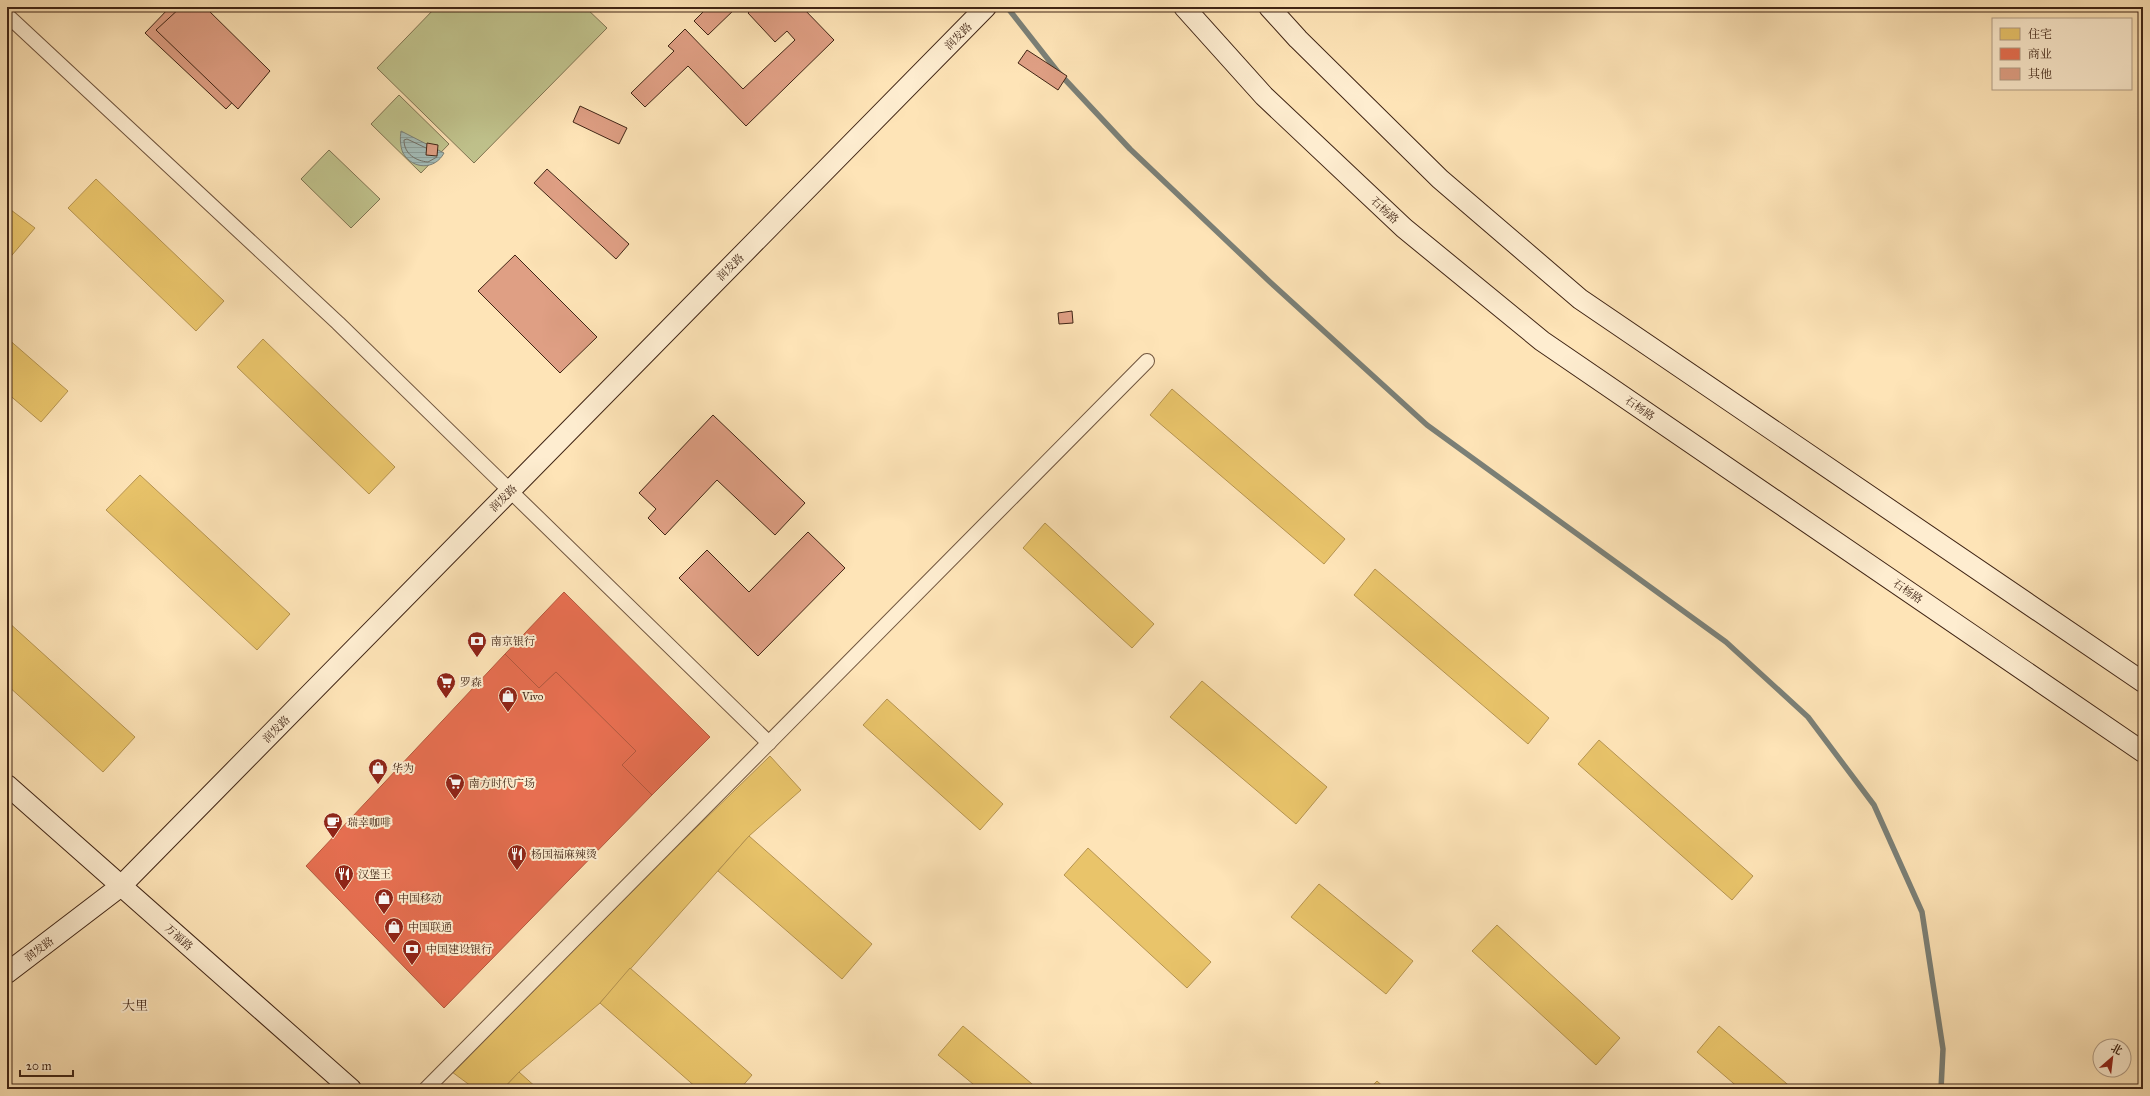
<svg xmlns="http://www.w3.org/2000/svg" width="2150" height="1096" font-family="'IM FELL Great Primer','Noto Serif SC',serif">
<style>
.garden{fill:#c1c48e;stroke:#807452}
.water{fill:url(#water-rules);stroke:#7b8077}
.homes{fill:#e9c46a;stroke:#b69450}
.shops{fill:#e76f51;stroke:#b5593f}
.lines{fill:none;stroke-linecap:round;stroke-linejoin:round}
.shore{stroke:#727066;stroke-width:1}
.stream{stroke:#7b8077;stroke-width:5.5}
.building{fill:#df9f84;stroke:#402515}
.street-casing{stroke:#70553e;stroke-width:16}
.secondary-casing{stroke:#402515;stroke-width:22}
.street{stroke:#feedd0;stroke-width:14}
.secondary{stroke:#feedd0;stroke-width:20}
.labels{text-anchor:middle;stroke-width:4;stroke-linejoin:round;paint-order:stroke}
.street-label{font-size:11px;fill:#402515;stroke:#feedd0}
.poi-label{font-size:11px;fill:#402515;stroke:#feedd0;text-anchor:start}
.quarter-label{font-size:13px;fill:#402515;stroke:#feedd0}
</style>
<defs>
<pattern id="water-rules" width="6" height="5" patternUnits="userSpaceOnUse"><rect width="6" height="5" fill="#a3bcb8"/><path d="M0 2.5h6" fill="none" stroke="#8da19d"/></pattern>
</defs>
<rect width="100%" height="100%" fill="#fee4b7"/>
<filter id="stains"><feTurbulence type="fractalNoise" baseFrequency=".005" numOctaves="4"/><feColorMatrix values="0 0 0 0 .2 0 0 0 0 .09 0 0 0 0 .02 0 0 0 .5 -.17"/></filter>
<radialGradient id="worn" r=".72"><stop offset=".6" stop-color="#630" stop-opacity="0"/><stop offset="1" stop-color="#630" stop-opacity=".3"/></radialGradient>
<g class="garden">
<path d="M436,7H585L607,28L474,163L377,68Z"/>
<path d="M399,95L449,144L421,173L371,124Z"/>
<path d="M329,150L380,199L351,228L301,179Z"/>
</g>
<path class="water" d="M401,131L444,153C435,170 413,170 403,153C400,146 400,138 401,131Z"/>
<g class="homes">
<path d="M96,179L224,301L196,331L68,208Z"/>
<path d="M7,207L35,228L7,261Z"/>
<path d="M7,338L68,391L41,422L7,393Z"/>
<path d="M263,339L395,467L369,494L237,367Z"/>
<path d="M1172,389L1345,539L1324,564L1150,415Z"/>
<path d="M140,475L290,614L257,650L106,510Z"/>
<path d="M1045,523L1154,624L1132,648L1023,548Z"/>
<path d="M1375,569L1549,718L1528,744L1354,595Z"/>
<path d="M7,621L135,737L103,772L7,685Z"/>
<path d="M1202,681L1327,787L1296,824L1170,717Z"/>
<path d="M887,699L1003,804L980,830L863,725Z"/>
<path d="M1599,740L1753,876L1732,900L1578,764Z"/>
<path d="M770,756L801,790L749,836L600,1003L519,1072L503,1089H475L448,1069Z"/>
<path d="M749,836L872,944L842,979L718,871Z"/>
<path d="M1088,848L1211,962L1187,988L1064,875Z"/>
<path d="M1319,884L1413,961L1386,994L1291,917Z"/>
<path d="M1497,925L1620,1038L1596,1065L1472,951Z"/>
<path d="M630,968L752,1075L740,1089H698L600,1003Z"/>
<path d="M963,1026L1038,1089H979L938,1055Z"/>
<path d="M1719,1026L1793,1089H1740L1697,1052Z"/>
<path d="M519,1072L538,1089H503Z"/>
<path d="M1377,1081L1386,1089H1369Z"/>
</g>
<g class="shops">
<path d="M564,592L710,737L652,795L622,765L636,751L556,672L539,688L505,654Z"/>
<path d="M505,654L539,688L556,672L636,751L622,765L652,795L444,1008L306,866Z"/>
</g>
<g class="lines">
<path class="shore" d="M426,148L407,139L404,140C404,154 416,161 428,162L437,157"/>
<path class="stream" d="M1007,7L1058,72L1130,149L1270,282L1427,425L1726,642L1808,717L1874,805L1922,912L1943,1049L1941,1089"/>
</g>
<g class="building">
<path d="M170,7H189L260,73L226,109L145,33Z"/>
<path d="M181,7H205L270,71L238,109L156,30Z"/>
<path d="M708,7H737L708,35L694,21Z"/>
<path d="M754,7H802L834,40L746,126L688,66L645,107L631,93L674,51L668,46L685,29L743,89L795,40L787,31L775,42L748,13Z"/>
<path d="M1027,50L1067,76L1058,90L1018,63Z"/>
<path d="M580,106L627,128L619,144L573,122Z"/>
<path d="M427,143L438,145L437,156L426,155Z"/>
<path d="M547,169L629,244L616,259L534,183Z"/>
<path d="M515,255L597,337L560,373L478,291Z"/>
<path d="M1072,311L1073,323L1059,324L1058,313Z"/>
<path d="M713,415L805,503L775,535L717,480L665,535L648,518L656,509L639,493Z"/>
<path d="M808,532L845,568L758,656L679,578L707,550L749,592Z"/>
</g>
<g class="lines">
<defs>
<g id="street">
<path d="M7,15L338,323L769,743"/>
<path d="M426,1089L1147,361"/>
</g>
<g id="secondary">
<path d="M1184,7L1264,96L1404,228L1542,341L2143,752"/>
<path d="M1269,7L1298,39L1440,179L1580,299L2143,682"/>
<path d="M7,785L351,1089"/>
<path d="M7,973L121,886L986,7"/>
</g>
</defs>
<use href="#street" class="street-casing"/>
<use href="#secondary" class="secondary-casing"/>
<use href="#street" class="street"/>
<use href="#secondary" class="secondary"/>
</g>
<defs>
<symbol id="bank-pin" viewBox="-11 -11 22 30"><path d="M0 17L-7.5 6A9.5 9.5 0 1 1 7.5 6Z" fill="#8f2418" stroke="#feedd0"/><path d="M-6-4H6V4H-6ZM0-2.3a2.3 2.3 0 1 0 0 4.6a2.3 2.3 0 1 0 0-4.6Z" fill="#fff"/></symbol>
<symbol id="supermarket-pin" viewBox="-11 -11 22 30"><path d="M0 17L-7.5 6A9.5 9.5 0 1 1 7.5 6Z" fill="#8f2418" stroke="#feedd0"/><path d="M-6-5.5h2.5l.6 2H6L4.5 2H-2.5L-4.4-4H-6ZM-1.5 3.2a1.3 1.3 0 1 0 .1 0ZM3 3.2a1.3 1.3 0 1 0 .1 0Z" fill="#fff"/></symbol>
<symbol id="shop-pin" viewBox="-11 -11 22 30"><path d="M0 17L-7.5 6A9.5 9.5 0 1 1 7.5 6Z" fill="#8f2418" stroke="#feedd0"/><path d="M-5-2.5h2.3a2.7 3.5 0 0 1 5.4 0H5L5.5 6h-11ZM-1.5-2.5h3a1.5 2.3 0 0 0-3 0Z" fill="#fff"/></symbol>
<symbol id="cafe-pin" viewBox="-11 -11 22 30"><path d="M0 17L-7.5 6A9.5 9.5 0 1 1 7.5 6Z" fill="#8f2418" stroke="#feedd0"/><path d="M-5.5-4.5H6V0H3Q3 3.5 0 3.5H-2.5Q-5.5 3.5-5.5 0ZM3-3.2v2h1.7v-2ZM-6 4.5H4V6H-6Z" fill="#fff"/></symbol>
<symbol id="restaurant-pin" viewBox="-11 -11 22 30"><path d="M0 17L-7.5 6A9.5 9.5 0 1 1 7.5 6Z" fill="#8f2418" stroke="#feedd0"/><path d="M-5-6h1v4h1v-4h1v4h1v-4h1v5L-1.5 .5V6h-2V.5L-5-1ZM5-6V6H3V1.5H1.5Q1.5-4 5-6Z" fill="#fff"/></symbol>
</defs>
<g fill-rule="evenodd">
<use href="#bank-pin" x="466" y="630" width="22" height="30"/>
<use href="#supermarket-pin" x="435" y="671" width="22" height="30"/>
<use href="#shop-pin" x="497" y="685" width="22" height="30"/>
<use href="#shop-pin" x="367" y="757" width="22" height="30"/>
<use href="#supermarket-pin" x="444" y="772" width="22" height="30"/>
<use href="#cafe-pin" x="322" y="811" width="22" height="30"/>
<use href="#restaurant-pin" x="506" y="843" width="22" height="30"/>
<use href="#restaurant-pin" x="333" y="863" width="22" height="30"/>
<use href="#shop-pin" x="373" y="887" width="22" height="30"/>
<use href="#shop-pin" x="383" y="916" width="22" height="30"/>
<use href="#bank-pin" x="401" y="938" width="22" height="30"/>
</g>
<g class="labels">
<g class="street-label">
<text transform="translate(958 36) rotate(-45)" y="4">润发路</text>
<text transform="translate(1385 210) rotate(43)" y="4">石杨路</text>
<text transform="translate(730 267) rotate(-45)" y="4">润发路</text>
<text transform="translate(1640 408) rotate(34)" y="4">石杨路</text>
<text transform="translate(503 498) rotate(-45)" y="4">润发路</text>
<text transform="translate(1908 591) rotate(34)" y="4">石杨路</text>
<text transform="translate(276 729) rotate(-45)" y="4">润发路</text>
<text transform="translate(179 937) rotate(42)" y="4">万福路</text>
<text transform="translate(39 949) rotate(-37)" y="4">润发路</text>
</g>
<g class="poi-label">
<text x="491" y="645">南京银行</text>
<text x="460" y="686">罗森</text>
<text x="522" y="700">Vivo</text>
<text x="392" y="772">华为</text>
<text x="469" y="787">南方时代广场</text>
<text x="347" y="826">瑞幸咖啡</text>
<text x="531" y="858">杨国福麻辣烫</text>
<text x="358" y="878">汉堡王</text>
<text x="398" y="902">中国移动</text>
<text x="408" y="931">中国联通</text>
<text x="426" y="953">中国建设银行</text>
</g>
<g class="quarter-label">
<text x="135" y="1010">大里</text>
</g>
</g>
<rect width="2150" height="1096" fill="none" stroke="#fee4b7" stroke-width="24"/>
<rect x="8" y="8" width="2134" height="1080" fill="none" stroke="#402515" stroke-width="2"/>
<rect x="12" y="12" width="2126" height="1072" fill="none" stroke="#402515"/>
<rect x="1992" y="18" width="140" height="72" fill="#feedd0" stroke="#b29d85"/>
<rect x="2000" y="28" width="20" height="12" fill="#e9c46a" stroke="#b29d85"/>
<text x="2028" y="38" font-size="12" fill="#402515">住宅</text>
<rect x="2000" y="48" width="20" height="12" fill="#e76f51" stroke="#b29d85"/>
<text x="2028" y="58" font-size="12" fill="#402515">商业</text>
<rect x="2000" y="68" width="20" height="12" fill="#df9f84" stroke="#b29d85"/>
<text x="2028" y="78" font-size="12" fill="#402515">其他</text>
<g transform="translate(2112 1058) rotate(28)"><circle r="19" fill="#feedd0" stroke="#b29d85"/>
<path d="M0-3L7 15L0 10L-7 15Z" fill="#8f2418"/>
<text y="-6" font-size="11" font-weight="bold" text-anchor="middle" fill="#402515">北</text>
</g>
<path d="M20 1070v6h53v-6" fill="none" stroke="#402515" stroke-width="2"/>
<text x="26" y="1070" font-size="12" fill="#402515" stroke="#feedd0" stroke-width="3" paint-order="stroke">20 m</text>
<rect width="100%" height="100%" filter="url(#stains)"/>
<rect width="100%" height="100%" fill="url(#worn)"/>
</svg>
